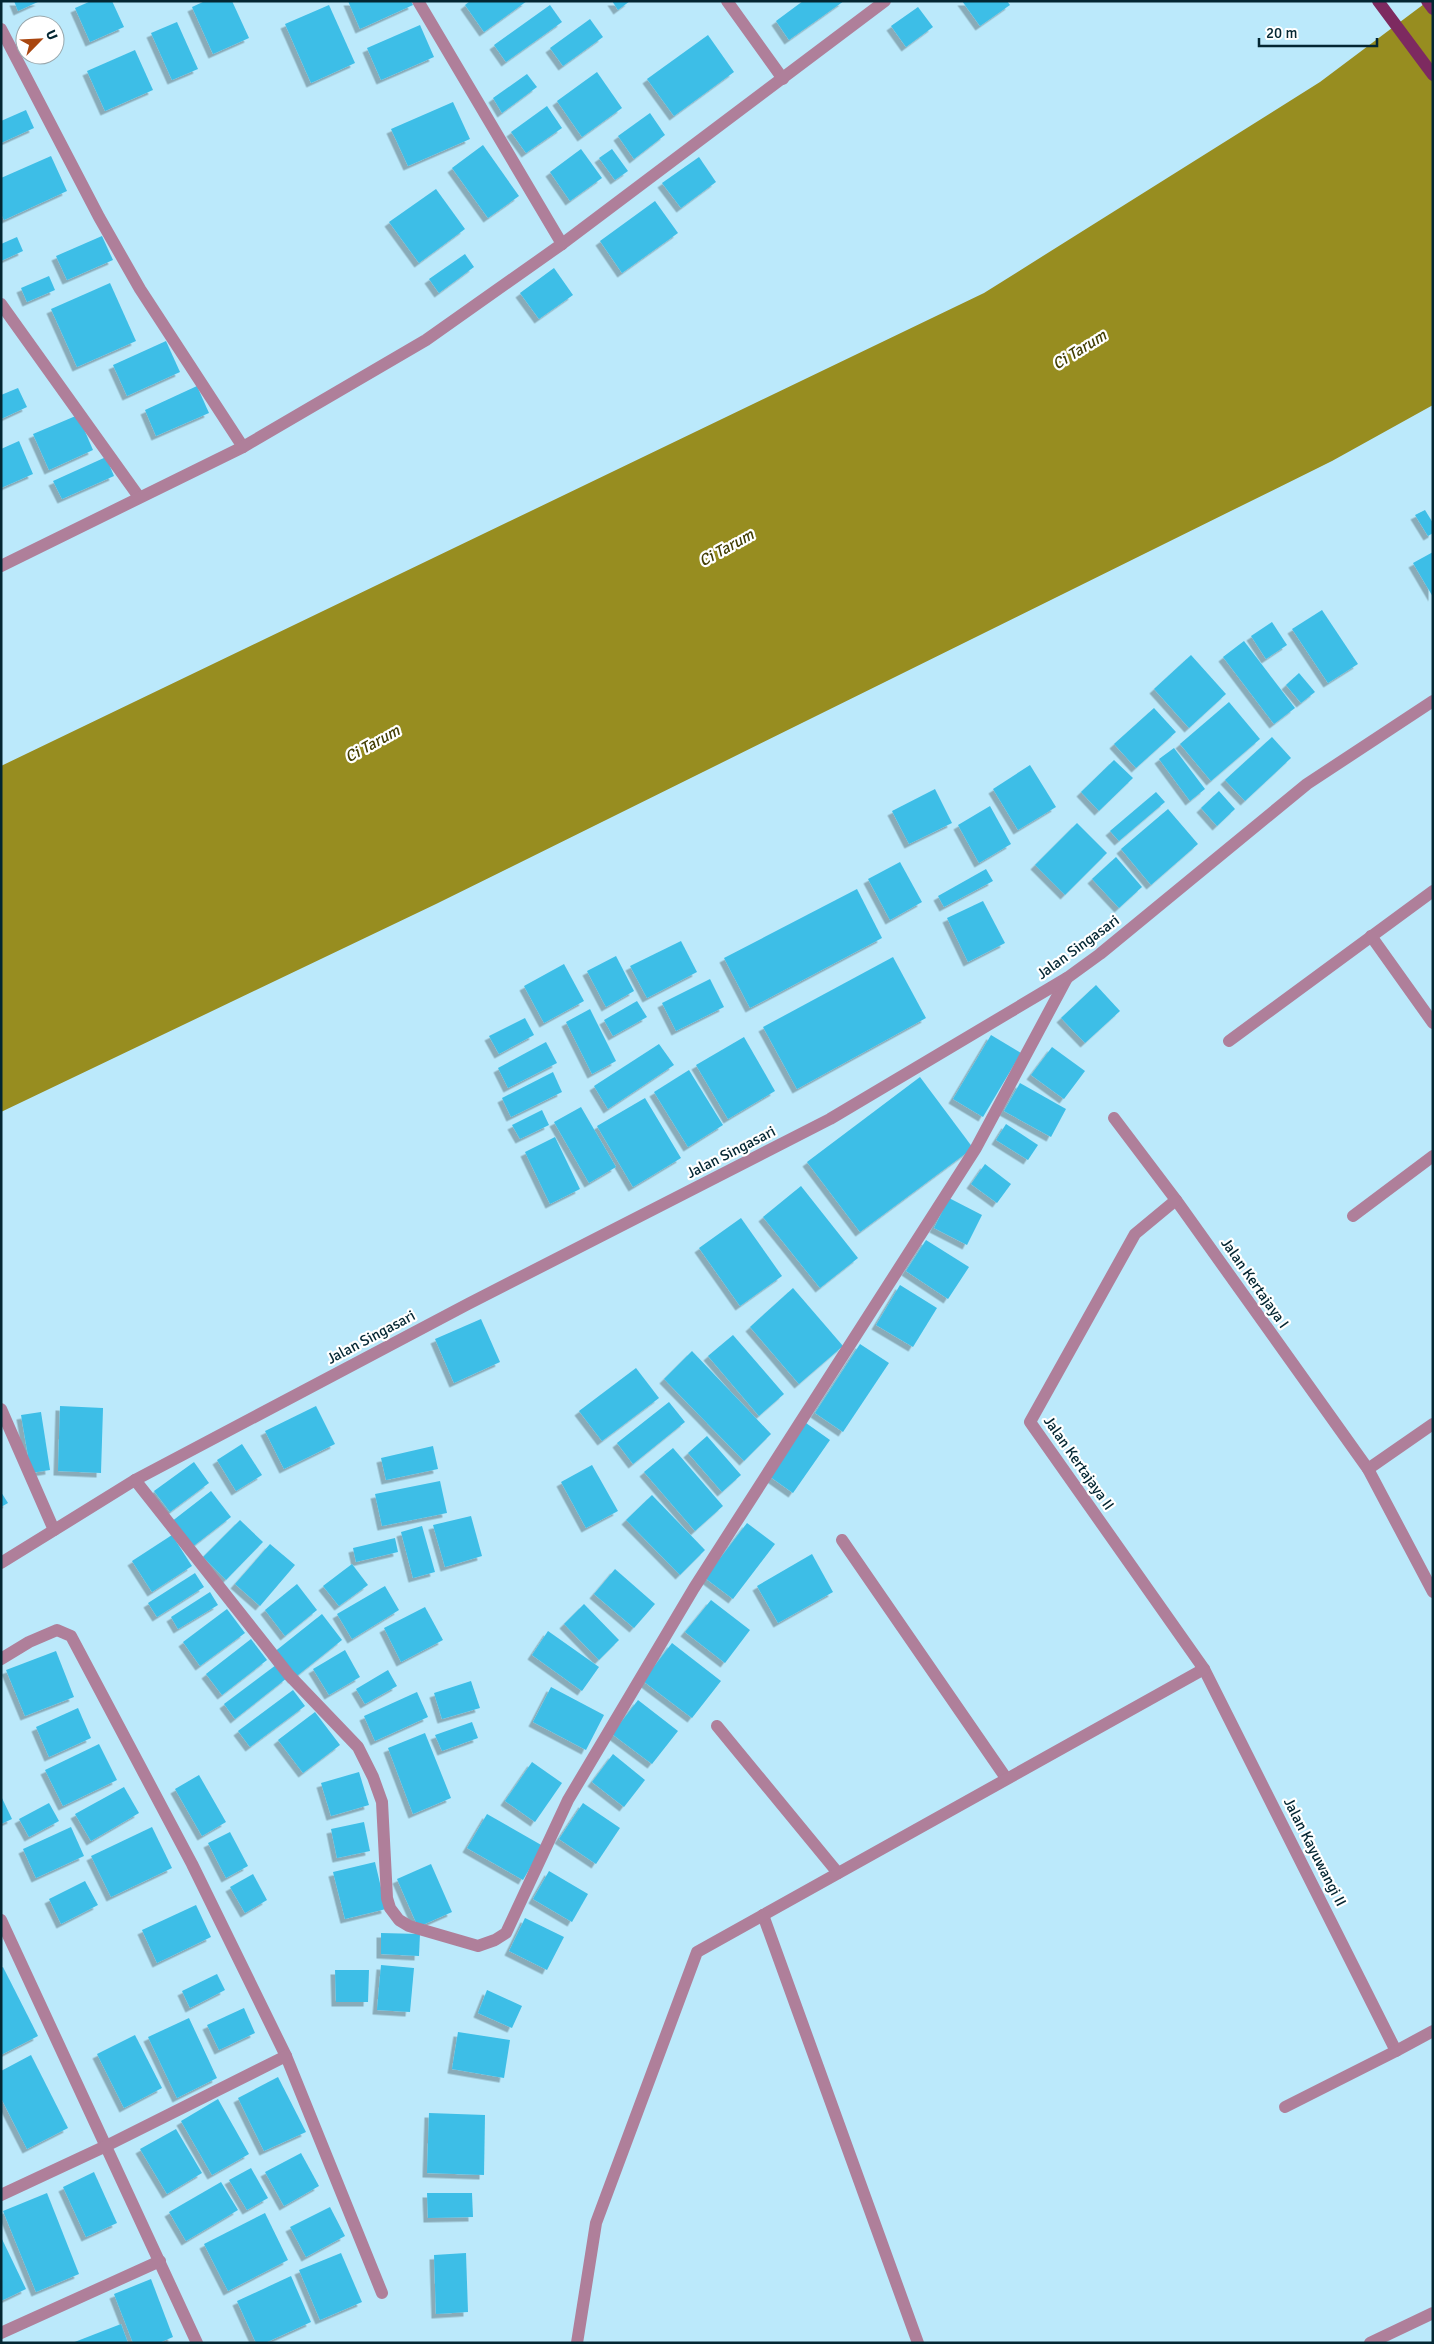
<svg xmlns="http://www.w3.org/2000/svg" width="1434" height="2344" font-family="Signika,sans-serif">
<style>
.water{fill:#978d20}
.building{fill:#3ebee7;filter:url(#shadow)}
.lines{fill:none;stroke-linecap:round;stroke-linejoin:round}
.street{stroke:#af7f9a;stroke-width:12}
.primary{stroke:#7d2a60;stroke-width:12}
.labels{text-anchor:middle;stroke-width:4.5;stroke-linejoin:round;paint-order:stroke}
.street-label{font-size:15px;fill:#032632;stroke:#fff}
.water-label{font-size:16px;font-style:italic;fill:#433e03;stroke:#fff}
</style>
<defs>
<filter id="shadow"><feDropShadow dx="-4.5" dy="4.5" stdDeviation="0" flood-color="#0004"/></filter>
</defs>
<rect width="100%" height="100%" fill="#bbe9fb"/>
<path class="water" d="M1428,1H1433V405L1332,461L436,904L1,1112V766L984,293L1320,82Z"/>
<g class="building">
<path d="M14,1H40L18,11Z"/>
<path d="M91,1H112L124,27L90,42L75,8Z"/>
<path d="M205,1H232L249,38L213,54L192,7Z"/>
<path d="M348,1H411L413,5L360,29Z"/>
<path d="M470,1H527L484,32L465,5Z"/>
<path d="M612,1H630L618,10Z"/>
<path d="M803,1H844L789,40L776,21Z"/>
<path d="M962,1H1007L1010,5L980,26Z"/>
<path d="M329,5L355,63L311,83L285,24Z"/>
<path d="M550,5L562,22L506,62L494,45Z"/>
<path d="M918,7L933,27L906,47L891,26Z"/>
<path d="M590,19L603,37L563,66L550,48Z"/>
<path d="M177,22L198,69L172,80L151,33Z"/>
<path d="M420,25L434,57L381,80L367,48Z"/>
<path d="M708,35L734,72L674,116L647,79Z"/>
<path d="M135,50L153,90L105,111L87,71Z"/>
<path d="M597,72L622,108L582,137L557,101Z"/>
<path d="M527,74L537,87L502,113L493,98Z"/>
<path d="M453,102L470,139L408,166L391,129Z"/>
<path d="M547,106L562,128L526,153L511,132Z"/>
<path d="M26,110L34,128L1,143V121Z"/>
<path d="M650,113L665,135L634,159L618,136Z"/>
<path d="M483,145L519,196L488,218L452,168Z"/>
<path d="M581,149L602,178L570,201L550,172Z"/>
<path d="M612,149L628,171L615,180L599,158Z"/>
<path d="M51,156L67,191L4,220L1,214V178Z"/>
<path d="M699,157L716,182L681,208L662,183Z"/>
<path d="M436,189L465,229L419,263L389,222Z"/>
<path d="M655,201L678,233L622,273L600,241Z"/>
<path d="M102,236L113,260L67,280L56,256Z"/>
<path d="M17,237L23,251L1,261V244Z"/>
<path d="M465,254L474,267L439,293L429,279Z"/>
<path d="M554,268L573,295L539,319L520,293Z"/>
<path d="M49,276L55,290L27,302L21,288Z"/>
<path d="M110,283L136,341L77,367L51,309Z"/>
<path d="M166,341L180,372L127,396L113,365Z"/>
<path d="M197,386L209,413L156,436L145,410Z"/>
<path d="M18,388L27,407L1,419V395Z"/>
<path d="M78,415L93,450L49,470L33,434Z"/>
<path d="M19,441L33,474L1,488V449Z"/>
<path d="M106,457L114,476L62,499L53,481Z"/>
<path d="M1425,510L1433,523V533L1428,536L1415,515Z"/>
<path d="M1433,552V597L1413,563Z"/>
<path d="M1322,610L1358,664L1328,683L1292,629Z"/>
<path d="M1272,622L1287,645L1266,659L1251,636Z"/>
<path d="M1244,641L1295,708L1274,724L1223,657Z"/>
<path d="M1191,655L1226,694L1189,728L1154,689Z"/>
<path d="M1299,673L1315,692L1301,703L1286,685Z"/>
<path d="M1229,702L1260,739L1211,781L1180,744Z"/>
<path d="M1154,708L1176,732L1136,768L1114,744Z"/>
<path d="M1272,737L1291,758L1245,801L1225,780Z"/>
<path d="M1174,748L1205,789L1190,801L1159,759Z"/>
<path d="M1114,760L1133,778L1099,811L1081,792Z"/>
<path d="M1030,765L1056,807L1018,830L993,789Z"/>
<path d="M935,789L952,823L909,844L892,811Z"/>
<path d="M1219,791L1235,809L1217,826L1201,808Z"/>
<path d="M1156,792L1165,802L1119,841L1110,831Z"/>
<path d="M990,806L1011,844L979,863L958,825Z"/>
<path d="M1168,809L1198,844L1151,885L1121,849Z"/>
<path d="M1077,823L1107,853L1065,895L1035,865Z"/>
<path d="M1116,857L1142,887L1119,908L1092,879Z"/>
<path d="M900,862L922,902L890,920L868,879Z"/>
<path d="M986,869L993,881L944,907L938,896Z"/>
<path d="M857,889L882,938L750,1008L724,958Z"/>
<path d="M983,901L1005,943L968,962L947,918Z"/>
<path d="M681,941L697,972L647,998L630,966Z"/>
<path d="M616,956L634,991L606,1007L587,971Z"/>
<path d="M893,957L926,1018L797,1089L763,1027Z"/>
<path d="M564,964L584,1001L544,1023L524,986Z"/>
<path d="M710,979L724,1007L676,1031L662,1003Z"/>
<path d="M1096,985L1120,1011L1085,1043L1061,1018Z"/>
<path d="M637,1001L647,1017L613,1036L604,1020Z"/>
<path d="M590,1009L616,1061L592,1074L566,1022Z"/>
<path d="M525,1018L534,1035L499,1054L489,1036Z"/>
<path d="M991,1035L1021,1053L983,1117L953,1099Z"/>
<path d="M744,1037L775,1091L728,1119L696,1065Z"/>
<path d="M546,1042L557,1063L508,1088L498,1068Z"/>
<path d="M659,1044L674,1065L608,1109L594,1086Z"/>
<path d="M1052,1047L1085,1071L1064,1099L1031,1075Z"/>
<path d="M689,1070L723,1125L688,1147L654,1092Z"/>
<path d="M553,1072L562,1092L511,1117L502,1098Z"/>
<path d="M920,1077L973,1148L860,1232L807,1162Z"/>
<path d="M1020,1083L1066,1109L1051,1137L1004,1111Z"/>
<path d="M645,1098L681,1158L633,1187L597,1126Z"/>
<path d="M581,1107L616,1167L589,1183L554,1122Z"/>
<path d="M542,1110L549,1125L520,1139L512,1125Z"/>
<path d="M1006,1124L1038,1145L1028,1160L996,1140Z"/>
<path d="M555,1137L580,1189L550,1204L525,1152Z"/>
<path d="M985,1164L1011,1184L997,1203L971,1184Z"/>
<path d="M801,1186L858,1258L820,1288L763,1217Z"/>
<path d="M949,1198L982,1215L967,1245L934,1228Z"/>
<path d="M741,1218L782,1276L740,1306L699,1248Z"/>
<path d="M926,1240L969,1267L948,1299L906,1271Z"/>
<path d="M900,1285L937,1308L913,1347L876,1325Z"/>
<path d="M793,1288L843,1346L799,1384L750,1327Z"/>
<path d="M481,1319L500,1362L454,1383L435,1339Z"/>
<path d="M733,1335L784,1394L759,1416L708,1356Z"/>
<path d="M860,1344L889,1363L843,1432L815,1413Z"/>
<path d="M692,1351L771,1434L744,1461L664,1379Z"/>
<path d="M636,1368L659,1398L602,1441L579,1411Z"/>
<path d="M669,1402L685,1422L633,1464L617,1443Z"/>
<path d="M60,1406L103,1408L101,1473L58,1471Z"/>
<path d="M316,1406L335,1444L284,1469L265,1431Z"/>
<path d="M41,1412L50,1470L31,1473L21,1415Z"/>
<path d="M806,1423L830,1440L793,1493L769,1476Z"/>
<path d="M707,1436L741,1475L722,1492L688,1453Z"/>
<path d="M242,1444L262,1475L236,1491L217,1460Z"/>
<path d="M433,1446L438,1469L386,1480L381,1458Z"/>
<path d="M673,1448L723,1506L695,1531L644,1472Z"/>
<path d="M194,1462L209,1483L170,1512L154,1491Z"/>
<path d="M592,1465L618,1511L586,1528L561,1482Z"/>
<path d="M440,1481L447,1513L382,1526L375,1494Z"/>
<path d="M211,1491L231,1517L191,1548L171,1522Z"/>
<path d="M1,1492L8,1503L1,1507Z"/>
<path d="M652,1495L705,1550L680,1575L626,1520Z"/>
<path d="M471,1516L482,1556L445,1567L433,1525Z"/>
<path d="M240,1520L263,1542L226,1580L203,1557Z"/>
<path d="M747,1523L775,1544L733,1599L705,1578Z"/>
<path d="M422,1526L435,1572L413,1578L401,1532Z"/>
<path d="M172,1535L192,1566L152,1592L132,1561Z"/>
<path d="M395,1538L398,1552L356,1562L353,1548Z"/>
<path d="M270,1544L295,1565L260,1606L235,1584Z"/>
<path d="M812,1554L833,1592L778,1623L757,1586Z"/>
<path d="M352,1564L368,1585L339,1606L323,1586Z"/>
<path d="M615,1569L655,1604L634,1628L594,1594Z"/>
<path d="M195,1573L204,1587L157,1617L148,1603Z"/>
<path d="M297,1584L317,1610L285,1636L265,1610Z"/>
<path d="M385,1586L399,1610L352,1639L337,1614Z"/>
<path d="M210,1592L218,1605L178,1629L171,1617Z"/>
<path d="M711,1600L750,1630L725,1663L685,1632Z"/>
<path d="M584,1604L619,1640L599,1660L564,1624Z"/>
<path d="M425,1607L443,1640L401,1662L384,1628Z"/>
<path d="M227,1609L245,1633L200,1666L183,1642Z"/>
<path d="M322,1614L342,1640L293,1679L273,1653Z"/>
<path d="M548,1631L599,1667L582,1691L532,1655Z"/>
<path d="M251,1639L267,1660L222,1695L206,1674Z"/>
<path d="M672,1643L721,1681L692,1718L643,1681Z"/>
<path d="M345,1650L360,1677L329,1695L313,1669Z"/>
<path d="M56,1651L74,1697L25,1716L6,1670Z"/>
<path d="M276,1665L287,1678L235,1719L224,1704Z"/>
<path d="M388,1670L397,1686L365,1704L356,1689Z"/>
<path d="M471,1681L480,1708L442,1719L434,1693Z"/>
<path d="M551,1687L604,1715L586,1750L533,1722Z"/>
<path d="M293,1690L305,1706L250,1747L238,1731Z"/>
<path d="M417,1692L428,1717L375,1741L364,1716Z"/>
<path d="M638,1700L678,1731L652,1764L612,1734Z"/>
<path d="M78,1708L91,1738L49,1757L36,1727Z"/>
<path d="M315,1712L340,1745L303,1773L278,1740Z"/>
<path d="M472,1722L478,1738L442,1751L435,1735Z"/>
<path d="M425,1733L451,1798L413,1814L388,1748Z"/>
<path d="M99,1744L117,1780L63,1806L45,1770Z"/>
<path d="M613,1754L645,1780L624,1807L592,1782Z"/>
<path d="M532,1762L562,1783L535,1822L505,1801Z"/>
<path d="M359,1772L369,1805L331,1816L321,1783Z"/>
<path d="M199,1775L226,1822L202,1836L175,1789Z"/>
<path d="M124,1787L139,1813L91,1841L75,1814Z"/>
<path d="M1,1796L12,1819L1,1824Z"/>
<path d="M49,1803L59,1821L29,1837L19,1819Z"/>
<path d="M583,1803L620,1828L596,1864L559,1839Z"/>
<path d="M487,1814L543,1846L523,1880L467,1848Z"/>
<path d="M364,1822L370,1851L337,1858L331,1829Z"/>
<path d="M71,1827L84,1856L36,1878L23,1849Z"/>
<path d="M152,1827L172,1868L111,1897L91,1856Z"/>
<path d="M230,1832L248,1866L226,1878L208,1843Z"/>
<path d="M375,1862L386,1909L345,1919L333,1872Z"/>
<path d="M431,1864L452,1912L418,1927L397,1879Z"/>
<path d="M549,1871L588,1894L572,1922L533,1899Z"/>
<path d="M253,1874L267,1900L245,1913L230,1887Z"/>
<path d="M85,1881L98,1905L61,1924L49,1899Z"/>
<path d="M196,1905L211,1937L157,1963L142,1930Z"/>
<path d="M525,1918L564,1937L547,1970L509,1951Z"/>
<path d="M381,1933L420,1934L419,1956L381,1954Z"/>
<path d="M381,1965L414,1968L410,2012L377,2010Z"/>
<path d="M3,1967L38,2036L1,2055V1968Z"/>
<path d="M335,1970H369L368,2002H336Z"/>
<path d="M217,1974L225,1990L190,2008L182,1991Z"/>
<path d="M487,1990L522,2006L512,2028L478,2013Z"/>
<path d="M244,2008L255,2033L219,2050L207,2025Z"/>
<path d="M189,2018L217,2078L177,2098L148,2037Z"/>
<path d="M458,2032L510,2040L504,2078L452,2069Z"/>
<path d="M135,2035L162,2088L124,2108L97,2054Z"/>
<path d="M31,2055L68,2128L27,2149L1,2098V2071Z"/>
<path d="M278,2077L306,2132L264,2151L238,2098Z"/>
<path d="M218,2099L249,2154L212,2175L181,2121Z"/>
<path d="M429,2113L485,2115L484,2175L427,2173Z"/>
<path d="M176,2129L202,2173L167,2194L140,2149Z"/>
<path d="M301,2153L319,2186L284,2206L265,2172Z"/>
<path d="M251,2168L268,2198L247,2210L229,2180Z"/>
<path d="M94,2172L117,2223L86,2237L63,2187Z"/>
<path d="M221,2182L238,2210L186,2241L169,2212Z"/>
<path d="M47,2193L79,2274L36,2292L3,2211Z"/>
<path d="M427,2193H472L473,2217L428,2218Z"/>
<path d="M330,2207L345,2236L306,2257L290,2227Z"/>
<path d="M265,2213L288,2260L228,2291L204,2244Z"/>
<path d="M1,2237L26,2289L1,2301Z"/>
<path d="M341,2253L362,2302L320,2320L299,2270Z"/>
<path d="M466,2253L468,2312L436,2314L434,2255Z"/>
<path d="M291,2276L311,2322L265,2343H256L237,2301Z"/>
<path d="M151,2279L173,2337L159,2343H133L114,2294Z"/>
<path d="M121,2324L128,2343H72Z"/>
</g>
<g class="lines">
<g class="street">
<path d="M418,1L562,244"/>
<path d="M727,1L783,79"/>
<path d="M1,29L99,217L140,289L243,447"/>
<path d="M1,304L139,497"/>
<path d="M1,566L243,447L426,340L562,244L885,1"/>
<path d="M1371,936L1433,1023"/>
<path d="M1229,1041L1433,891"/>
<path d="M1114,1118L1176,1200L1368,1469L1433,1592"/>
<path d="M1176,1200L1135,1234L1030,1422L1204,1669L1396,2051L1433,2031"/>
<path d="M1353,1216L1433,1156"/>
<path d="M1,1409L54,1530"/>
<path d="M1368,1469L1433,1424"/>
<path d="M135,1480L289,1675L358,1747L373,1777L382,1802L387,1898L390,1908L399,1920L409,1926L478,1946L495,1940L506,1933L568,1800L694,1588L976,1148L1067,978"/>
<path d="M842,1540L1006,1778"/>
<path d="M1,1563L135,1480L468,1304L830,1119L1067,978L1100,954L1307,784L1433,701"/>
<path d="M1,1659L29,1642L57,1630L71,1636L192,1864L286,2056L382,2293"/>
<path d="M717,1726L838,1873"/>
<path d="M763,1915L918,2343"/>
<path d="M1,1920L197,2343"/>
<path d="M1285,2107L1396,2051"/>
<path d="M1,2195L106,2146L286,2056"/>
<path d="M1,2333L160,2261"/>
<path d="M577,2343L596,2223L697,1952L1204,1669"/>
<path d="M1370,2343L1433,2313"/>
</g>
<g class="primary">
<path d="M1378,1L1433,75"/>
<path d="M1427,1L1433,9"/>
</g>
</g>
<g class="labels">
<g class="street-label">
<text transform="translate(1078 947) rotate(-36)" y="5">Jalan Singasari</text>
<text transform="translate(731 1152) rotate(-27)" y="5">Jalan Singasari</text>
<text transform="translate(1255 1283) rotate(55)" y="5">Jalan Kertajaya I</text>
<text transform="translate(371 1337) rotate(-28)" y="5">Jalan Singasari</text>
<text transform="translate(1079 1463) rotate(55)" y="5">Jalan Kertajaya II</text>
<text transform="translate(1315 1852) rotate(63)" y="5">Jalan Kayuwangi II</text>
</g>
<g class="water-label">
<text transform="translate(1079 349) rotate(-32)" y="6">Ci Tarum</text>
<text transform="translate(726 547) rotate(-29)" y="6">Ci Tarum</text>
<text transform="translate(372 743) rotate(-29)" y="6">Ci Tarum</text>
</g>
</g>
<rect width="1434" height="2344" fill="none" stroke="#032632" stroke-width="5"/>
<g transform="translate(40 40) rotate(66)"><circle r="24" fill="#ffffff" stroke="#9aa8ad"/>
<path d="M0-4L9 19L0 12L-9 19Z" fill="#a9460f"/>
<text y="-8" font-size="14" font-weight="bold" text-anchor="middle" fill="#032632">U</text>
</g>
<path d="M1259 38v8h118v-8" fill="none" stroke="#032632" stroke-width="2.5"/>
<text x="1266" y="38" font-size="15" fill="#032632" stroke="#ffffff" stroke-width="4" paint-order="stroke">20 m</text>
</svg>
